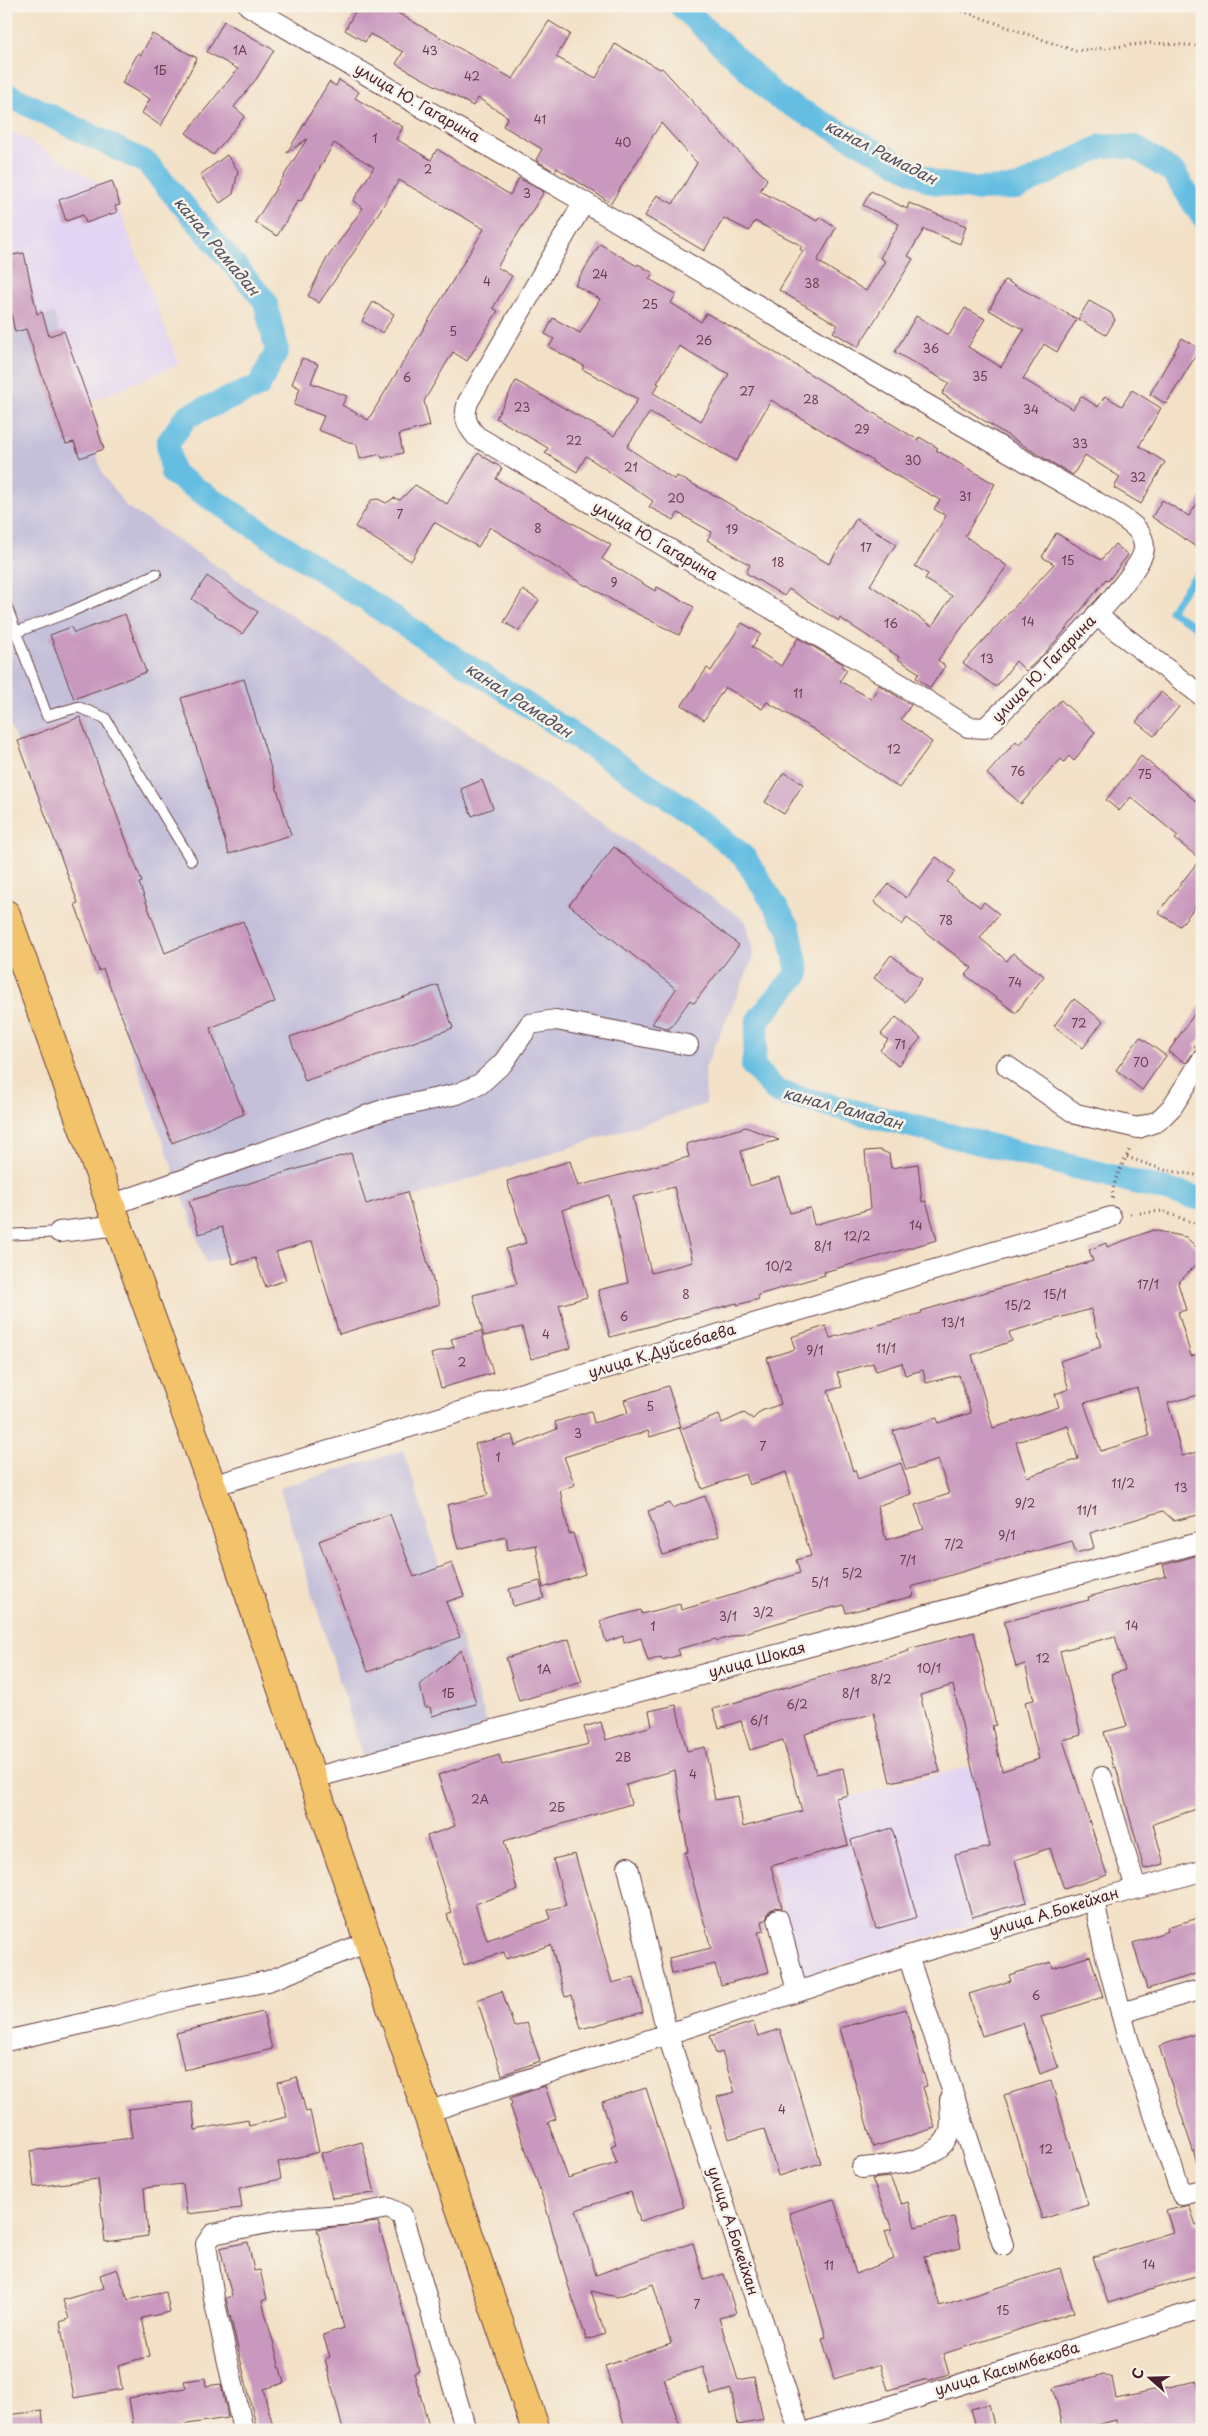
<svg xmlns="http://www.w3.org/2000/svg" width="1208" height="2436" font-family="'Playpen Sans',sans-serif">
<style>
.built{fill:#e2d4f3}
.industrial{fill:#c5c0da}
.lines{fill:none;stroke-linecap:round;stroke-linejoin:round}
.stream{stroke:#65bee2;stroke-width:7}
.canal{stroke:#65bee2;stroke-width:24}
.building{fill:#c998be;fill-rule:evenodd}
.lane-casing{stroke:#633c42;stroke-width:12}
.street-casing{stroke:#633c42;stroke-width:22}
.highway-casing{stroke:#633c42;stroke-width:30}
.path{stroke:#633c42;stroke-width:3;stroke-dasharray:1 4;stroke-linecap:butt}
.lane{stroke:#fff;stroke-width:10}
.street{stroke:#fff;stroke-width:20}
.highway{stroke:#f2c36a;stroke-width:28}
.labels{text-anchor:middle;stroke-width:5;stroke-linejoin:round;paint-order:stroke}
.number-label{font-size:12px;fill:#6a3d50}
.street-label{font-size:15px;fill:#4a1f2b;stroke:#f7f3e8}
.water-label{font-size:16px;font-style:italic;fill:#524f62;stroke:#f7f3e8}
</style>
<rect width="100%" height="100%" fill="#f7f3e8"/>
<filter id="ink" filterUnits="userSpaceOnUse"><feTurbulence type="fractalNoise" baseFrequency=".02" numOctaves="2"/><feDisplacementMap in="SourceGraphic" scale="10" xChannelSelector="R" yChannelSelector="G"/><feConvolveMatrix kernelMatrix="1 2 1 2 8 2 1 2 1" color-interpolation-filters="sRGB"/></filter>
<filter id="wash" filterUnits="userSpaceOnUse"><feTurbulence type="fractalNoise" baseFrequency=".0096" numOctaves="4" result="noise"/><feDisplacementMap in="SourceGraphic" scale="20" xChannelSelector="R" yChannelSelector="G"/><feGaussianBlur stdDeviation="1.12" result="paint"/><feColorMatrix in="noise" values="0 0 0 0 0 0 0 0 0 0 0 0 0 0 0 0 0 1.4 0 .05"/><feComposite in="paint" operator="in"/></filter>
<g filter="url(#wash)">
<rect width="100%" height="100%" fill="#f3e1c7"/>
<g class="built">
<path d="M6,127L112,191L179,364L82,405L54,313L6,327Z"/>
<path d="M991,1761L1029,1906L802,1976L761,1820Z"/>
</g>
<g class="industrial">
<path d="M54,313L103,475L126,506L457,725L745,920L754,957L705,1068L706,1104L206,1263L106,977L6,715V327Z"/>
<path d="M404,1450L488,1728L364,1761L280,1488Z"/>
</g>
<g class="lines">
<path class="stream" d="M1202,572L1192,580L1170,611L1202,630"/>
<g class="canal">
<path d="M681,6L778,98L932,182L974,189L1017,188L1102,146L1135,147L1174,173L1202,216"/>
<path d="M6,94L147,163L265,301L277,351L259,386L187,416L168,443L172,473L694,814L745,858L789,928L798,973L758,1020L753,1066L777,1092L1202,1199"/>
</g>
</g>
<g id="blocks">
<g class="building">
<path d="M358,6H401L398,13L513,79L549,21L570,34L556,57L596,78L615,44L660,69L662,68L729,142L767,179L760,191L817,221L819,217L836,228L817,261L866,291L885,261L880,258L899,224L863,205L871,191L907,209L909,203L966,226L960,244L924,229L908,256L913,259L858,347L833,332L838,325L779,290L803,251L800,249L802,246L755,221L749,231L724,218L704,251L645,216L657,195L673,204L697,163L661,123L611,203L557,168L555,172L536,160L542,149L503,126L508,117L478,98L473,106L396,64L403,52L370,34L365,42L345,30Z"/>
<path d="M224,21L274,50L257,78L234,107L245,116L213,155L186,133L238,69L207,52Z"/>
<path d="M152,34L197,58L161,126L142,113L150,99L122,83L138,53L141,55Z"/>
<path d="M339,80L359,92L355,98L403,127L396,139L431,160L437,149L510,195L519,178L544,192L497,267L512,276L493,308L498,311L467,361L453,352L424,401L430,426L399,434L403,453L382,458L380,454L360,459L357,445L318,430L324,416L294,405L300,388L292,384L302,358L318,364L311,383L347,396L342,405L368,420L484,229L399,180L360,243L319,303L308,296L326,260L363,208L353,201L374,167L334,143L301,201L298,200L277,236L255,222L307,139L287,153L329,82L336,86Z"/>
<path d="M227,155L238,171L233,194L220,203L200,175Z"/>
<path d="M112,181L120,205L115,206L117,212L86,223L83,215L66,221L59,200Z"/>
<path d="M600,244L637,266L638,264L653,273L649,279L676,294L671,303L701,322L706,313L751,338L918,440L919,437L938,448L936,450L995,484L965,536L1007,566L938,660L945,666L930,688L916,678L919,673L898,659L899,657L840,618L839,621L789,589L784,596L746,573L750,565L707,540L712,532L678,513L674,520L649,507L653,501L586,456L577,472L545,453L548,448L496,418L516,381L614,436L638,399L582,369L584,366L549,347L554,339L545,334L553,318L580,333L600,299L575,285ZM679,346L729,374L701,421L653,393L659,384L657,383ZM771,400L873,461L872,462L940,500L934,509L946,516L915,566L928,574L925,579L952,596L932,626L870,585L896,544L856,519L829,564L716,496L677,476L675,480L627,447L650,412L736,461Z"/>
<path d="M24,253L37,314L42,312L49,336L64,331L99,430L98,431L104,449L80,458L74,442L66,444L26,329L15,332L6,290V256Z"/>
<path d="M1005,280L1077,319L1057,352L1044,344L1023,379L1073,409L1081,396L1098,407L1105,396L1122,406L1132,390L1161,408L1139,446L1165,462L1141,504L1114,488L1120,477L1085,455L1073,475L1037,454L942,394L949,383L895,352L916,316L949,335L965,308L985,319L968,347L1001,367L1024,330L989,310Z"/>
<path d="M1089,301L1111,313L1115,320L1106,335L1078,319Z"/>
<path d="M373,302L394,314L383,333L362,321Z"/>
<path d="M1182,338L1200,349L1166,404L1150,394Z"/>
<path d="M478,453L502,468L496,479L611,545L602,559L655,591L657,587L694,607L679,635L624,607L587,585L586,586L490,527L478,547L434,522L411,561L355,527L371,500L378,499L386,503L394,498L400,500L415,485L447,504Z"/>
<path d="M1202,496V551L1152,517L1162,500L1189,516Z"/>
<path d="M1056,533L1101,560L1115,544L1128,555L1108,581L1106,579L1062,634L1041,657L1026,671L1016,661L996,687L963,663L1054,564L1042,557Z"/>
<path d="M207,576L258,612L242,634L192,599Z"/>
<path d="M523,590L539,600L519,631L504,622Z"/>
<path d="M125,614L146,672L74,699L50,635L71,627L74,633Z"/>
<path d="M742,623L761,634L752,647L781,666L798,638L843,664L842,667L847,670L840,681L871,699L879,685L911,705L901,719L932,742L899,788L813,729L767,702L762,709L725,687L704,720L682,705L707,668L711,671Z"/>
<path d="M244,679L291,835L229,854L181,698Z"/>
<path d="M1161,692L1179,707L1154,736L1136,722Z"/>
<path d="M1061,700L1095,732L1074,761L1069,756L1064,762L1061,759L1021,804L987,774L1016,741L1019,744Z"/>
<path d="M80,717L142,882L139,883L165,953L243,921L275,1002L210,1028L244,1114L172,1143L103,969L99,971L75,904L78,903L18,741Z"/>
<path d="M1141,756L1202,806V898L1180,926L1158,913L1200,859L1175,839L1178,836L1131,797L1119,811L1106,800Z"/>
<path d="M784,772L803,784L784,814L765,802Z"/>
<path d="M482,780L493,808L472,816L461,789Z"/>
<path d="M614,847L739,945L694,1003L690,1000L669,1029L652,1024L676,989L569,905Z"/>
<path d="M936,857L955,871L947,882L980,907L984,902L999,914L980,938L1007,961L1013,953L1044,976L1016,1013L968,977L966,975L972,968L907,918L902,925L874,902L889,884L906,898Z"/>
<path d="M891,955L922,979L905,1002L874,978Z"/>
<path d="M438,985L453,1028L305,1081L290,1037Z"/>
<path d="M1074,999L1103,1021L1083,1048L1054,1026Z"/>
<path d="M1202,1003V1036L1194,1046L1197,1048L1186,1063L1168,1052Z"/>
<path d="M896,1017L921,1038L898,1066L880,1050L888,1040L881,1034Z"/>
<path d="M1140,1037L1166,1056L1142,1090L1116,1070Z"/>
<path d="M746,1127L779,1140L741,1151L750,1186L779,1177L790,1213L810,1208L814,1225L870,1209L865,1151L880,1150L889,1154L891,1168L918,1164L922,1202L926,1201L937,1240L824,1272L825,1275L758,1295L759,1299L737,1305V1303L610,1337L598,1290L628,1283L609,1195L562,1210L587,1297L559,1305L571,1348L531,1359L522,1327L484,1336L473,1295L517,1284L506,1249L526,1243L507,1181L570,1161L578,1186L689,1157L686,1144ZM674,1187L693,1262L651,1273L633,1197Z"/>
<path d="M351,1153L366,1204L407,1192L440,1304L339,1334L312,1241L276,1252L286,1280L266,1287L255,1258L233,1264L222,1227L199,1234L189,1201Z"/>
<path d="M1153,1230L1186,1237L1202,1253V1259L1178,1283L1186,1310L1178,1312L1191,1356L1202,1353V1394L1168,1403L1182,1456L1202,1451V1514L1174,1521L1163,1511L1090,1533L1094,1548L1076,1553L1072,1541L1029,1553V1552L911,1587L914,1596L846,1613L844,1605L811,1613L717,1641L716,1639L678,1649L680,1655L662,1660L661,1657L648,1661L641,1638L624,1643L623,1636L606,1642L600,1621L641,1610L642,1614L680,1604L681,1610L729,1596L800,1573L796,1560L811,1556L786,1472L749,1485L745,1474L702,1489L680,1429L719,1415L722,1423L744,1413L753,1419L761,1411L781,1404L767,1358L795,1349L791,1337L826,1326L830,1338L922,1313L921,1311L1093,1261L1089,1250L1106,1243L1107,1247ZM1091,1309L1101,1347L1060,1361L1069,1389L1055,1394L1059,1407L993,1428L972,1355L1012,1341L1009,1332ZM873,1363L876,1371L902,1363L905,1375L923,1370L926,1383L959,1375L971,1413L938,1423L937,1418L893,1431L906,1470L938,1460L949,1494L915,1505L924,1529L886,1540L877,1506L911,1494L901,1463L858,1479L855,1470L853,1471L828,1391L842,1387L837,1373ZM1137,1388L1149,1436L1101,1451L1084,1403ZM1068,1426L1078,1459L1027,1477L1016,1442Z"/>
<path d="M481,1331L493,1373L441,1388L431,1354L454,1347L451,1339Z"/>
<path d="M668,1386L681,1427L650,1437L648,1431L564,1457L575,1485L560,1490L569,1534L573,1533L585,1574L543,1588L536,1545L508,1550L506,1537L458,1549L447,1505L488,1495L475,1444L512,1435L515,1446L557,1429L555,1422L591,1411L594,1423L628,1413L624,1400Z"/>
<path d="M705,1496L719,1536L663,1555L648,1511L670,1503L672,1508Z"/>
<path d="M390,1514L414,1577L452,1563L464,1596L446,1602L460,1637L368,1672L319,1541Z"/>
<path d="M1199,1555L1202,1565V1807L1153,1824L1164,1864L1144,1869L1116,1767L1114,1768L1104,1732L1127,1726L1111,1674L1125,1670L1115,1636L1060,1651L1081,1735L1063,1740L1107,1875L1064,1889L1050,1848L1015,1860L1027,1902L972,1917L955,1855L990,1847L953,1685L920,1695L940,1772L890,1782L874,1713L805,1734L816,1774L843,1768L848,1795L836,1798L848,1845L771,1866L782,1908L775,1907L769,1911L766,1920L762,1921L764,1931L758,1932L769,1972L721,1985L715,1964L672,1974L669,1958L711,1948L685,1852H688L675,1770L626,1785L631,1804L504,1841L517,1890L475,1904L487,1940L551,1919L548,1910L566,1905L553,1859L575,1854L612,1983L634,1977L643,2012L581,2029L572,1995L565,1997L551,1945L506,1959L504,1952L464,1965L447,1915L452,1913L427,1836L455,1826L438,1775L499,1755L502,1765L589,1744L584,1727L601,1722L606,1740L652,1726L649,1711L676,1705L687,1751L705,1747L715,1800L738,1796L743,1827L802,1811L783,1740L750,1750L741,1721L719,1728L713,1709L909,1651L908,1649L974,1632L996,1725L992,1726L1002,1771L1039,1759L1025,1702L1034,1700L1025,1664L1016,1667L1004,1622L1089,1600L1088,1597L1166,1576L1163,1565Z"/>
<path d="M540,1581L544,1598L513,1606L509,1589Z"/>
<path d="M569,1639L582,1682L519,1701L506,1658Z"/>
<path d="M461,1650L476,1704L432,1716L430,1707H425L420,1685Z"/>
<path d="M892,1828L917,1917L876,1929L851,1840Z"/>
<path d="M1202,1917V1972L1147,1989L1133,1943L1168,1931L1167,1927Z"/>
<path d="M1090,1956L1103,1997L1041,2017L1058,2067L1040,2074L1023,2023L982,2036L969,1994L1011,1981L1009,1975L1051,1962L1053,1968Z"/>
<path d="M502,1991L514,2027L527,2023L540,2061L502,2075L477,2000Z"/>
<path d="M906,2009L927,2086L923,2087L935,2128L873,2147L840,2028Z"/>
<path d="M263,2012L272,2049L184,2070L176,2033Z"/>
<path d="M753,2022L758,2036L780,2029L821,2163L778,2176L764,2129L729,2139L717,2097L735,2092L722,2052L716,2054L710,2036Z"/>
<path d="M1202,2032V2166H1198L1159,2046Z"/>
<path d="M297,2077L306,2112L310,2111L319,2152L278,2162L281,2179L239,2188L242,2208L187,2214L183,2184L144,2188L148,2236L105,2242L98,2179L34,2187L30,2151L132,2138L128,2109L192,2102L195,2130L248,2120L249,2126L287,2117L278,2082Z"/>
<path d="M1051,2081L1088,2205L1042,2219L1004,2095Z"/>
<path d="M545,2086L556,2119L548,2122L568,2178L617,2163L611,2146L616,2144L602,2102L646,2088L684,2207L640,2221L631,2192L576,2210L596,2275L646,2257L693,2243L704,2280L724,2274L736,2313L719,2318L738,2380L754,2377L763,2420L738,2425L731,2389L711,2395L703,2367L664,2379L681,2430H626L605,2366L671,2344L653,2284L617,2297L591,2291L605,2334L587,2340L568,2285L544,2201L510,2105L512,2104L510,2098Z"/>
<path d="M362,2142L375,2193L332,2198L321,2153Z"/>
<path d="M890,2177L902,2204L908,2202L915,2227L954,2217L961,2248L924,2257L940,2306L1060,2268L1074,2312L943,2354L949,2374L927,2381V2379L888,2390L880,2364L834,2379L822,2338L826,2337L789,2213L834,2199L856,2274L894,2259L885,2231L892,2229L872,2179Z"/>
<path d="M1189,2205L1196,2225L1202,2223V2274L1108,2303L1093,2257L1173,2232L1166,2211Z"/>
<path d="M378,2222L410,2334L419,2371L414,2373L430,2430H343L325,2359L330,2357L323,2335L344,2328L317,2229Z"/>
<path d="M248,2242L254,2271L260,2270L267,2299L262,2301L284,2383L263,2389L274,2430H257L226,2298L232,2296L220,2248Z"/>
<path d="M117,2269L128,2300L166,2292L170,2312L142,2318L150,2356L118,2365L122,2389L74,2398L60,2322L69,2319L63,2300L104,2288L100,2275Z"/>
<path d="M1104,2374L1112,2378L1116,2398L1197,2381L1202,2404V2430H1117L1116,2420L1078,2430H1064L1053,2388Z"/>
<path d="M205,2378L206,2386L221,2384L228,2418L180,2425V2427H175L176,2430H134L129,2398L186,2388L184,2381Z"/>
<path d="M989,2404L995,2430H977L971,2409Z"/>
<path d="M42,2411L44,2430H6V2415Z"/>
</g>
</g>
</g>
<g filter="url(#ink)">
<use href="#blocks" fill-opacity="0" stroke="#633c42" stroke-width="1"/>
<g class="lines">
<defs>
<g id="lane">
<path d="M6,605L47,716L78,707L105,718L191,860"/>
<path d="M16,632L72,611L156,574"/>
<path d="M6,1235L59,1232"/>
</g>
<g id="street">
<path d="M249,6L584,202L851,361L1117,514C1130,523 1144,530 1144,548C1144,577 1012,702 985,728L968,727L902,685L476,436C466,424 463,417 468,402L584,202"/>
<path d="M1096,615L1202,696"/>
<path d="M1007,1066L1076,1114L1138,1128L1158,1121L1172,1107L1202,1060"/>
<path d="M111,1205L383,1110L457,1094L480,1084L503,1063L530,1024L556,1020L688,1045"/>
<path d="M59,1232L119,1225"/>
<path d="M212,1486L1111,1217"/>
<path d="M1102,1777L1136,1888"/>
<path d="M313,1778L1202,1542"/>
<path d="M628,1867L667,2033L799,2430"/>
<path d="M1094,1900L1104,1948L1128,2039L1182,2195L1202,2190"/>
<path d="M778,1919L797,1991"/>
<path d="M908,1956L1003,2245"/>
<path d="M1121,2013L1202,1989"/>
<path d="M6,2041L116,2016L182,1998L268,1981L368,1942"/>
<path d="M427,2112L908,1956L1094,1900L1202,1871"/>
<path d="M862,2168C889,2165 941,2163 950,2131C952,2123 950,2109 950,2100"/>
<path d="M243,2430L214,2299L206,2244L213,2234L287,2219L356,2214L388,2208L402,2215L466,2430"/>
<path d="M813,2430L1202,2309"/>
</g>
<path id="highway" d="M6,914L212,1486L536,2430"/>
</defs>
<use href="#lane" class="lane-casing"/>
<use href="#street" class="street-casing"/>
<use href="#highway" class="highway-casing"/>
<g class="path">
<path d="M948,6L1075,51L1151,43L1202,46"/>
<path d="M1127,1157L1164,1170L1202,1176"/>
<path d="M1112,1198C1114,1175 1123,1167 1130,1148"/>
<path d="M1130,1214L1162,1211L1202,1226"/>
</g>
<use href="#lane" class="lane"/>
<use href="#street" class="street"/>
<use href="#highway" class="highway"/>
</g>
</g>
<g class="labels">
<g class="number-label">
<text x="240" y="55">1А</text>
<text x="430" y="55">43</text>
<text x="160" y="75">1Б</text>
<text x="472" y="81">42</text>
<text x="540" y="124">41</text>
<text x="375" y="143">1</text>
<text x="623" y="147">40</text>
<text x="428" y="174">2</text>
<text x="527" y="198">3</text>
<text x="600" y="279">24</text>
<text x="487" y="286">4</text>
<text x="812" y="288">38</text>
<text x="650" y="309">25</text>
<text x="453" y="336">5</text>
<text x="704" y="345">26</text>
<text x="931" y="353">36</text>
<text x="980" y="381">35</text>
<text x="407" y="382">6</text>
<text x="747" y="396">27</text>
<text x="811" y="404">28</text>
<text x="522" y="412">23</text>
<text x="1031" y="414">34</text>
<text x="862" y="434">29</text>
<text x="574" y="445">22</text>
<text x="1080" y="448">33</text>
<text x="913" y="465">30</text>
<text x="631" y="472">21</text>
<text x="1138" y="482">32</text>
<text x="965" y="501">31</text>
<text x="676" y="503">20</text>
<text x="400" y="519">7</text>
<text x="538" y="533">8</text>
<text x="732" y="534">19</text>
<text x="866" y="552">17</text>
<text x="1068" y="565">15</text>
<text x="778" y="567">18</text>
<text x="614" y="587">9</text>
<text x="1028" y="626">14</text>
<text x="891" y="628">16</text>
<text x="987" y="663">13</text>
<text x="798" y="698">11</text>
<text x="894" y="754">12</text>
<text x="1018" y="776">76</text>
<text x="1145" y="779">75</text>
<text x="946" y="925">78</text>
<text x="1015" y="987">74</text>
<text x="1079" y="1028">72</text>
<text x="900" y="1049">71</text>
<text x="1141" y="1067">70</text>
<text x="916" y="1230">14</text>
<text x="857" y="1241">12/2</text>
<text x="823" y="1251">8/1</text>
<text x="779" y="1271">10/2</text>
<text x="1148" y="1289">17/1</text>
<text x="686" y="1299">8</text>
<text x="1055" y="1299">15/1</text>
<text x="1018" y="1310">15/2</text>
<text x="624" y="1321">6</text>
<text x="953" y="1327">13/1</text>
<text x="546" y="1339">4</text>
<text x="886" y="1353">11/1</text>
<text x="815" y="1355">9/1</text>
<text x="462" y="1367">2</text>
<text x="650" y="1411">5</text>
<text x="578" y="1438">3</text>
<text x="763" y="1451">7</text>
<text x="498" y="1462">1</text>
<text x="1123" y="1488">11/2</text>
<text x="1181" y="1492">13</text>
<text x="1025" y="1508">9/2</text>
<text x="1087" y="1515">11/1</text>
<text x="1007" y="1540">9/1</text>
<text x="954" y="1549">7/2</text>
<text x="908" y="1565">7/1</text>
<text x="852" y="1578">5/2</text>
<text x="820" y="1587">5/1</text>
<text x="763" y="1617">3/2</text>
<text x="728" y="1621">3/1</text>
<text x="1132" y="1630">14</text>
<text x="653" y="1631">1</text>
<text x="1043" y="1663">12</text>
<text x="929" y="1673">10/1</text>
<text x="544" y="1674">1А</text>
<text x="881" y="1684">8/2</text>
<text x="448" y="1698">1Б</text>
<text x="851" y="1698">8/1</text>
<text x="797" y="1709">6/2</text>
<text x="759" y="1725">6/1</text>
<text x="623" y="1762">2В</text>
<text x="693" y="1779">4</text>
<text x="480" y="1804">2А</text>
<text x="557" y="1812">2Б</text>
<text x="1036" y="2000">6</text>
<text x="782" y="2114">4</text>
<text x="1046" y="2154">12</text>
<text x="1149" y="2269">14</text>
<text x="829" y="2270">11</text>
<text x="697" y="2309">7</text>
<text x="1003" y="2315">15</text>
</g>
<g class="street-label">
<text transform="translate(417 103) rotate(30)" y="5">улица Ю. Гагарина</text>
<text transform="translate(655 541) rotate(30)" y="5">улица Ю. Гагарина</text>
<text transform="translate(1044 669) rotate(-46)" y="5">улица Ю. Гагарина</text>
<text transform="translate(662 1351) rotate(-17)" y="5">улица К.Дуйсебаева</text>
<text transform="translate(757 1660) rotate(-15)" y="5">улица Шокая</text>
<text transform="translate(1054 1912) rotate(-17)" y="5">улица А.Бокейхан</text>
<text transform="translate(733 2231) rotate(72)" y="5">улица А.Бокейхан</text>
<text transform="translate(1007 2369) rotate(-17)" y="5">улица Касымбекова</text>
</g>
<g class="water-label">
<text transform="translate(881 152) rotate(27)" y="6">канал Рамадан</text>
<text transform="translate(217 246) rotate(50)" y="6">канал Рамадан</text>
<text transform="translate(519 700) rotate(33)" y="6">канал Рамадан</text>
<text transform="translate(843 1108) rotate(15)" y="6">канал Рамадан</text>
</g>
</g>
<rect width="1208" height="2436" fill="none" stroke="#f7f3e8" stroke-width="25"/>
<g transform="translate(1150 2378) rotate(290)" stroke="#f7f3e8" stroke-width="4" paint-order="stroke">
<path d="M0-4L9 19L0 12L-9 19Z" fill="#4a1f2b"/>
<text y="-8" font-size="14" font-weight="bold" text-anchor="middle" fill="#4a1f2b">С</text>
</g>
</svg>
